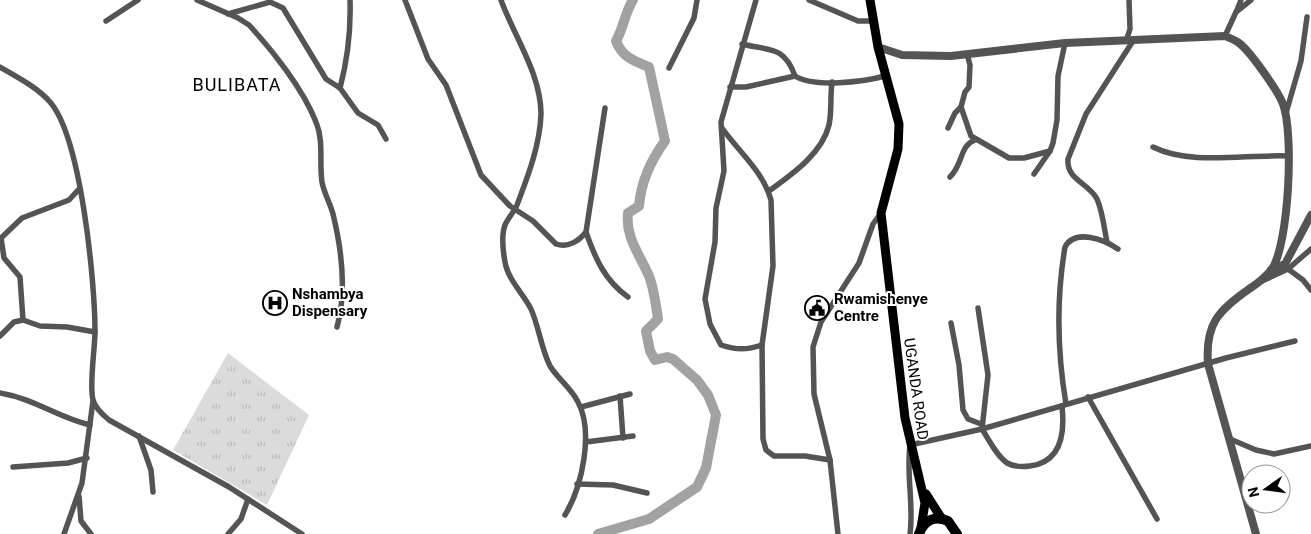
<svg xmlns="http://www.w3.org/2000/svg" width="1311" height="534" font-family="Roboto,sans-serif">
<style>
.park{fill:url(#park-tufts)}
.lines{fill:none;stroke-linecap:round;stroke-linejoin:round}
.river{stroke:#a2a2a2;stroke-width:10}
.minor{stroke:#545454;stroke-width:5.5}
.tertiary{stroke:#545454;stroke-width:8}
.primary{stroke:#000;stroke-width:9}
.trunk{stroke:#000;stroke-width:10}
.labels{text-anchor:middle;stroke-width:4;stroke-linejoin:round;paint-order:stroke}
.poi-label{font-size:15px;font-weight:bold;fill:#000;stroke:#fff;text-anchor:start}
.street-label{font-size:15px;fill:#000;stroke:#fff}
.quarter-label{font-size:18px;letter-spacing:1px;fill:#000;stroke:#fff}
</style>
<defs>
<pattern id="park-tufts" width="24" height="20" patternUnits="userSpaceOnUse" patternTransform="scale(1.25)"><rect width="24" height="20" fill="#dbdbdb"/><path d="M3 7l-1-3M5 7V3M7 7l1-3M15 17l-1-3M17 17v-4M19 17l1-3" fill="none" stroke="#bababa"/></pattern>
</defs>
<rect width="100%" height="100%" fill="#fff"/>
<path class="park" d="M228,353L309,415L267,505L173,450Z"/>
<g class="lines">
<path class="river" d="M598,534L649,519L697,487L706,468L716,415L708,395L697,380L673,359L667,357L655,360L650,351L646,331L658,319C656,305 654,289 649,276C640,255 625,237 628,213L639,206C641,182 651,160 665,141L649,67C634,61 622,57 616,41C624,27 625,12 633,0"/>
<g class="minor">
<path d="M197,0L238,18L249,25C273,51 303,89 316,122C324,141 319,162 322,182C324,193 330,203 333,214C342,251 347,291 337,327"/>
<path d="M405,0L428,59L446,85L481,175L510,206L533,221L556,244C568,248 579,241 586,232L605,108"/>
<path d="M501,0C514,36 541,74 541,114C540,145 528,176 517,205C514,212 508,218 505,225C501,236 503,251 505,262C508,280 523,293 531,309C539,327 541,348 550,366C558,379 571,388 578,402C594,432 582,487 565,515"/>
<path d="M756,0L721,122L724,171L716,208L715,242L705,299L710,324L721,345C736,350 747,350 762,345"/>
<path d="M809,0L858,21H873"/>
<path d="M1237,10L1241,0"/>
<path d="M228,14L270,2L283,8L326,79L340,88L358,113L378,125L386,139"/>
<path d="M106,21L138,0"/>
<path d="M1225,36L1236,12L1251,0"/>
<path d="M1126,41L1130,29L1129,0"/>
<path d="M742,44C769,51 784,45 795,76C814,88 863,82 885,76"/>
<path d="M967,54L970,65L969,87L965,92L961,107L971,136L1009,158H1024L1050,151"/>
<path d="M0,67C17,77 37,87 50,102C81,137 95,282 95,331C95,349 89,385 93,400C95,408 103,415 109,420L229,487L302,534"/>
<path d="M669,68L694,18L697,0"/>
<path d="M730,87H746L795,76"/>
<path d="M340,88C348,58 351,31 350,0"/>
<path d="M1286,113L1301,61L1307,17"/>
<path d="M722,128C738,151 763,171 771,200L773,266L762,345L763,439L766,450L774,456H805L830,460"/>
<path d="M948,128L955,113L961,107"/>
<path d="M1153,147C1191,166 1246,154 1288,156"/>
<path d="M1034,174L1050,151L1053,143L1057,120L1058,76L1065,43"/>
<path d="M950,177C964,163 959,146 975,140"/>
<path d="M769,191C791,175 822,154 829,125C832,111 830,96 832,82"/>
<path d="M586,232C595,258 605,281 628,297"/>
<path d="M1,238L4,258L20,277L23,320"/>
<path d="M0,239L22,218L69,200L79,189"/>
<path d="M1107,242C1104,228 1103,213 1097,199C1089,183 1066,180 1068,159L1086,114L1133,41"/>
<path d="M1288,269L1303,280L1311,290"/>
<path d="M1262,281L1288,269L1311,249"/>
<path d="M978,308L988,375L982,429C989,440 996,455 1007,463C1014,467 1022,467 1030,466C1061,462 1065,433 1062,406"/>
<path d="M951,323L959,365L963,410L968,419L981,424"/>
<path d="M0,336L14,322L23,320L40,326L67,327L95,332"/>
<path d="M0,393C36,399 56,417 90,425"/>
<path d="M620,396L623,438"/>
<path d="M1088,397L1157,519"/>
<path d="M1066,404C1057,350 1056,300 1065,247C1075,228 1105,240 1118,249"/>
<path d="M581,407L630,394"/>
<path d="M139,436L151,470L153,492"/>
<path d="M1230,439L1256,450L1274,454L1311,446"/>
<path d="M586,442L633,436"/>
<path d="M13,467L68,463L87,458"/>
<path d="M577,484L613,485L647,493"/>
<path d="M79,496L81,521L91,534"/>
<path d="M64,534L82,483L93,401"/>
<path d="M228,534L241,519L248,499"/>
<path d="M838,534L830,460L814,394L813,347L821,322L859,263L873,224L881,213"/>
<path d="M910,534C914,504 906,475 910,445L982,429L1226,358L1295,341"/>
</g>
<g class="tertiary">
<path d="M878,47L902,55L951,56L1065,43L1225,36C1229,38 1235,40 1239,43C1250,51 1278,91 1283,104C1294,133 1289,243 1272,269C1266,277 1257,284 1249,289C1218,311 1205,324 1208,364L1256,534"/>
<path d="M1271,270L1285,264L1311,215"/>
</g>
<g class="primary">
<path d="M870,0L878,47L899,124L898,149L881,213L905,418L925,503L921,528"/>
<path d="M926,494L942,519"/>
</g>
<path class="trunk" d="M919,534C924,520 935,515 948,521L957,534"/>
</g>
<defs>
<symbol id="hospital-ring" viewBox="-11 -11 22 22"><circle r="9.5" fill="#fff" stroke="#000" stroke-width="1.5"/><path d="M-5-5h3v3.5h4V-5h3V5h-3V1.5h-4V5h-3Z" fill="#000"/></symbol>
<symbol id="civic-ring" viewBox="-11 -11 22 22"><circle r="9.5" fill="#fff" stroke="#000" stroke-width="1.5"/><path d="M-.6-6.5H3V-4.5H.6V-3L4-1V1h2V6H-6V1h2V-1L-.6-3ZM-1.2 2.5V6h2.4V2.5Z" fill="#000"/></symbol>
</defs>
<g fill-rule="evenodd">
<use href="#hospital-ring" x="261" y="289" width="28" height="28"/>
<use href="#civic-ring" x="803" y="294" width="28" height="28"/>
</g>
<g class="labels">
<g class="poi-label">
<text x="292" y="299">Nshambya<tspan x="292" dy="17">Dispensary</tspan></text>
<text x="834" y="304">Rwamishenye<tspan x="834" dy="17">Centre</tspan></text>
</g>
<g class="street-label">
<text transform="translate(916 389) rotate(82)" y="5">UGANDA ROAD</text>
</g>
<g class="quarter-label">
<text x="237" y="91">BULIBATA</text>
</g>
</g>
<g transform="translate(1266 489) rotate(256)"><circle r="24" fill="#ffffff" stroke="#999999"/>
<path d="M0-4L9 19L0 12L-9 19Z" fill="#000000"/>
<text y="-8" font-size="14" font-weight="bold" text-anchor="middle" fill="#000000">N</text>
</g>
</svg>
